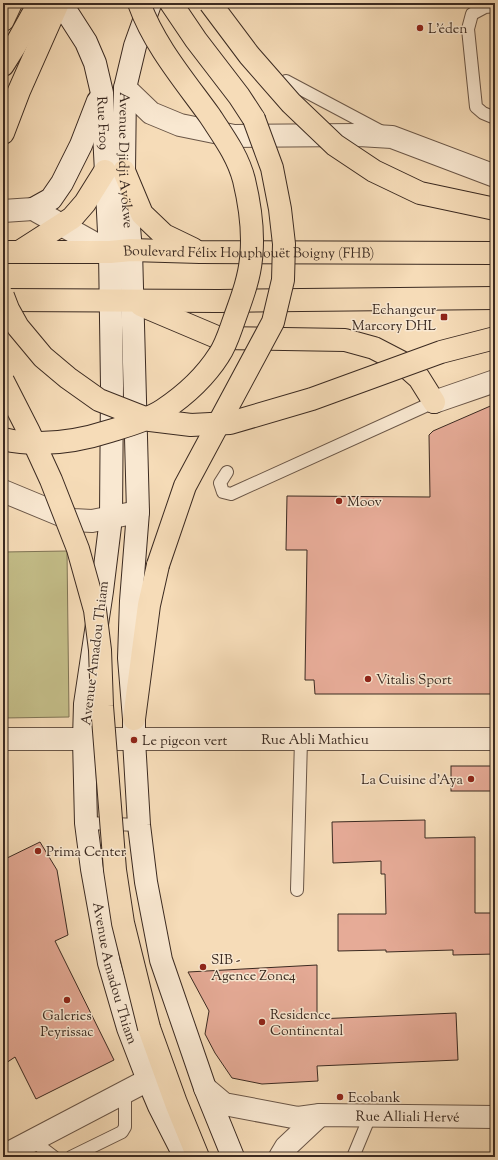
<svg xmlns="http://www.w3.org/2000/svg" width="498" height="1160" font-family="'Sorts Mill Goudy',serif">
<style>
.green{fill:#c4be89;stroke:#807455}
.building{fill:#e6ab97;stroke:#3b2a21}
.lines{fill:none;stroke-linecap:round;stroke-linejoin:round}
.lane-casing{stroke:#6a5647;stroke-width:14}
.street-casing{stroke:#6a5647;stroke-width:24}
.secondary-casing{stroke:#3b2a21;stroke-width:24}
.highway-casing{stroke:#3b2a21;stroke-width:24}
.lane{stroke:#f9e8d1;stroke-width:12}
.street{stroke:#f9e8d1;stroke-width:22}
.secondary{stroke:#f9e8d1;stroke-width:22}
.highway{stroke:#f6dcb8;stroke-width:22}
.highway-bridge-casing{stroke:#3b2a21;stroke-width:24;stroke-linecap:butt}
.highway-bridge{stroke:#f6dcb8;stroke-width:22}
.poi-dot{fill:#8f2418;stroke:#f9e8d1;stroke-width:1.5}
.labels{text-anchor:middle;stroke-width:3;stroke-linejoin:round;paint-order:stroke}
.poi-label{font-size:14px;fill:#3b2a21;stroke:#f9e8d1;text-anchor:start}
.street-label{font-size:14px;fill:#3b2a21;stroke:#f9e8d1}
</style>
<rect width="100%" height="100%" fill="#f6dcb8"/>
<filter id="stains"><feTurbulence type="fractalNoise" baseFrequency=".005" numOctaves="4"/><feColorMatrix values="0 0 0 0 .2 0 0 0 0 .09 0 0 0 0 .02 0 0 0 .5 -.17"/></filter>
<radialGradient id="worn" r=".72"><stop offset=".6" stop-color="#630" stop-opacity="0"/><stop offset="1" stop-color="#630" stop-opacity=".3"/></radialGradient>
<path class="green" d="M67,551L69,717L3,718V552Z"/>
<g class="building">
<path d="M495,404V433H493L492,694H315L314,680H305L307,550H286L287,496L430,497L429,435L433,431Z"/>
<rect x="451" y="766" width="41" height="25"/>
<path d="M425,820V838L475,837V913H495V954L453,955V950L386,952V950L338,951V914H386L385,874H381V861L333,863L332,822Z"/>
<path d="M40,842L57,870L68,935L55,941L114,1060L36,1099L15,1057L3,1065V860Z"/>
<path d="M317,965V1019L456,1013L458,1060L317,1066L318,1081L262,1084L232,1078L215,1053L205,1034L209,1011L188,972Z"/>
</g>
<g class="lines">
<defs>
<g id="lane">
<path d="M495,6L485,7L472,14L468,29L476,107L483,113L495,118"/>
<path d="M286,81L382,132"/>
<path d="M227,472L220,483L223,492L231,494L434,402"/>
<path d="M86,823L139,825"/>
<path d="M297,890L301,740"/>
<path d="M33,1141L54,1157"/>
<path d="M71,1157L122,1132L125,1127V1092"/>
<path d="M353,1157L370,1116"/>
</g>
<g id="street">
<path d="M125,88L151,113L180,125L234,136L359,135L392,137L495,176"/>
<path d="M3,211L33,209L110,252"/>
<path d="M434,402L495,381"/>
<path d="M3,491L73,520L92,521L138,512"/>
<path id="s1" d="M3,739H495"/>
<path id="s2" d="M205,1088L224,1104L298,1118L320,1115L495,1117"/>
<path d="M3,1156L148,1080"/>
<path d="M280,1157L286,1147L320,1115"/>
</g>
<g id="secondary">
<path id="s3" d="M61,3L86,42L95,63L102,93L110,252L112,386L111,518L102,591L85,704L84,739L86,823L92,869L109,963L128,1028L148,1080L159,1106L185,1157"/>
<path id="s4" d="M150,4L135,46L125,88L124,171L131,250L138,512L131,601L129,658L134,719V740L139,825L146,882L161,960L205,1088L233,1157"/>
<path d="M33,209L51,199L62,183L81,145L98,101"/>
</g>
<g id="highway">
<path d="M171,3L196,40L239,96L254,119"/>
<path d="M3,20L11,3"/>
<path d="M3,65L15,46L39,3"/>
<path d="M3,133L19,91L58,3"/>
<path d="M124,171L142,214L164,235L193,249"/>
<path id="s5" d="M3,252H110L131,250L200,252L495,253"/>
<path d="M19,252L72,218L85,203L105,171"/>
<path d="M3,300L219,301L495,298"/>
<path d="M141,305L219,338L345,340L374,348L401,362L419,378L434,402"/>
<path d="M134,719L149,605L158,565"/>
<path d="M149,1028L176,1103L198,1157"/>
</g>
</defs>
<use href="#lane" class="lane-casing"/>
<use href="#street" class="street-casing"/>
<use href="#secondary" class="secondary-casing"/>
<use href="#highway" class="highway-casing"/>
<use href="#lane" class="lane"/>
<use href="#street" class="street"/>
<use href="#secondary" class="secondary"/>
<use href="#highway" class="highway"/>
<defs>
<g id="highway-bridge">
<path d="M210,3L249,55L291,103L335,145L374,171L420,193L495,209"/>
<path d="M3,296L8,309L18,327L43,357L68,378L99,400L150,420L191,425L230,423L312,399L441,352L495,338"/>
<path d="M3,381L29,432L51,480L78,549L95,610L100,650L102,706L115,870L123,923L149,1028"/>
<path d="M3,439C38,447 76,442 110,431C126,426 148,420 163,410C184,396 205,377 219,355C226,345 230,331 234,320C241,300 249,280 251,259C254,233 250,205 244,180C238,156 223,136 210,116C184,80 154,45 139,3"/>
<path d="M158,565L185,486L273,322L283,280L284,244L280,209L272,168L254,119"/>
</g>
</defs>
<use href="#highway-bridge" class="highway-bridge-casing"/>
<use href="#highway-bridge" class="highway-bridge"/>
</g>
<g class="poi-dot">
<circle cx="420" cy="28" r="4"/>
<rect x="440" y="313" width="8" height="8" rx="2"/>
<circle cx="339" cy="501" r="4"/>
<circle cx="368" cy="679" r="4"/>
<circle cx="134" cy="740" r="4"/>
<circle cx="471" cy="779" r="4"/>
<circle cx="38" cy="851" r="4"/>
<circle cx="203" cy="967" r="4"/>
<circle cx="67" cy="1000" r="4"/>
<circle cx="262" cy="1022" r="4"/>
<circle cx="340" cy="1097" r="4"/>
</g>
<g class="labels">
<g class="poi-label">
<text x="428" y="33">L'éden</text>
<text x="436" y="314" text-anchor="end">Echangeur<tspan x="436" dy="16">Marcory DHL</tspan></text>
<text x="347" y="506">Moov</text>
<text x="376" y="684">Vitalis Sport</text>
<text x="142" y="745">Le pigeon vert</text>
<text x="463" y="784" text-anchor="end">La Cuisine d’Aya</text>
<text x="46" y="856">Prima Center</text>
<text x="211" y="964">SIB -<tspan x="211" dy="16">Agence Zone4</tspan></text>
<text x="270" y="1019">Residence<tspan x="270" dy="16">Continental</tspan></text>
<text x="67" y="1020" text-anchor="middle">Galeries<tspan x="67" dy="16">Peyrissac</tspan></text>
<text x="348" y="1102">Ecobank</text>
</g>
<g class="street-label">
<text dy="5" stroke="none"><textPath href="#s3" startOffset="130">Rue F109</textPath></text>
<text dy="5" stroke="none"><textPath href="#s4" startOffset="160">Avenue Djidji Ayökwe</textPath></text>
<text dy="5" stroke="none"><textPath href="#s5" startOffset="246">Boulevard Félix Houphouët Boigny (FHB)</textPath></text>
<text transform="translate(94 653) rotate(-83)" y="5">Avenue Amadou Thiam</text>
<text dy="5" stroke="none"><textPath href="#s1" startOffset="312">Rue Abli Mathieu</textPath></text>
<text dy="5" stroke="none"><textPath href="#s3" startOffset="985">Avenue Amadou Thiam</textPath></text>
<text dy="5" stroke="none"><textPath href="#s2" startOffset="210">Rue Alliali Hervé</textPath></text>
</g>
</g>
<rect width="498" height="1160" fill="none" stroke="#f6dcb8" stroke-width="16"/>
<rect x="4" y="4" width="490" height="1152" fill="none" stroke="#3b2a21" stroke-width="2"/>
<rect x="8" y="8" width="482" height="1144" fill="none" stroke="#3b2a21"/>
<rect width="100%" height="100%" filter="url(#stains)"/>
<rect width="100%" height="100%" fill="url(#worn)"/>
</svg>
